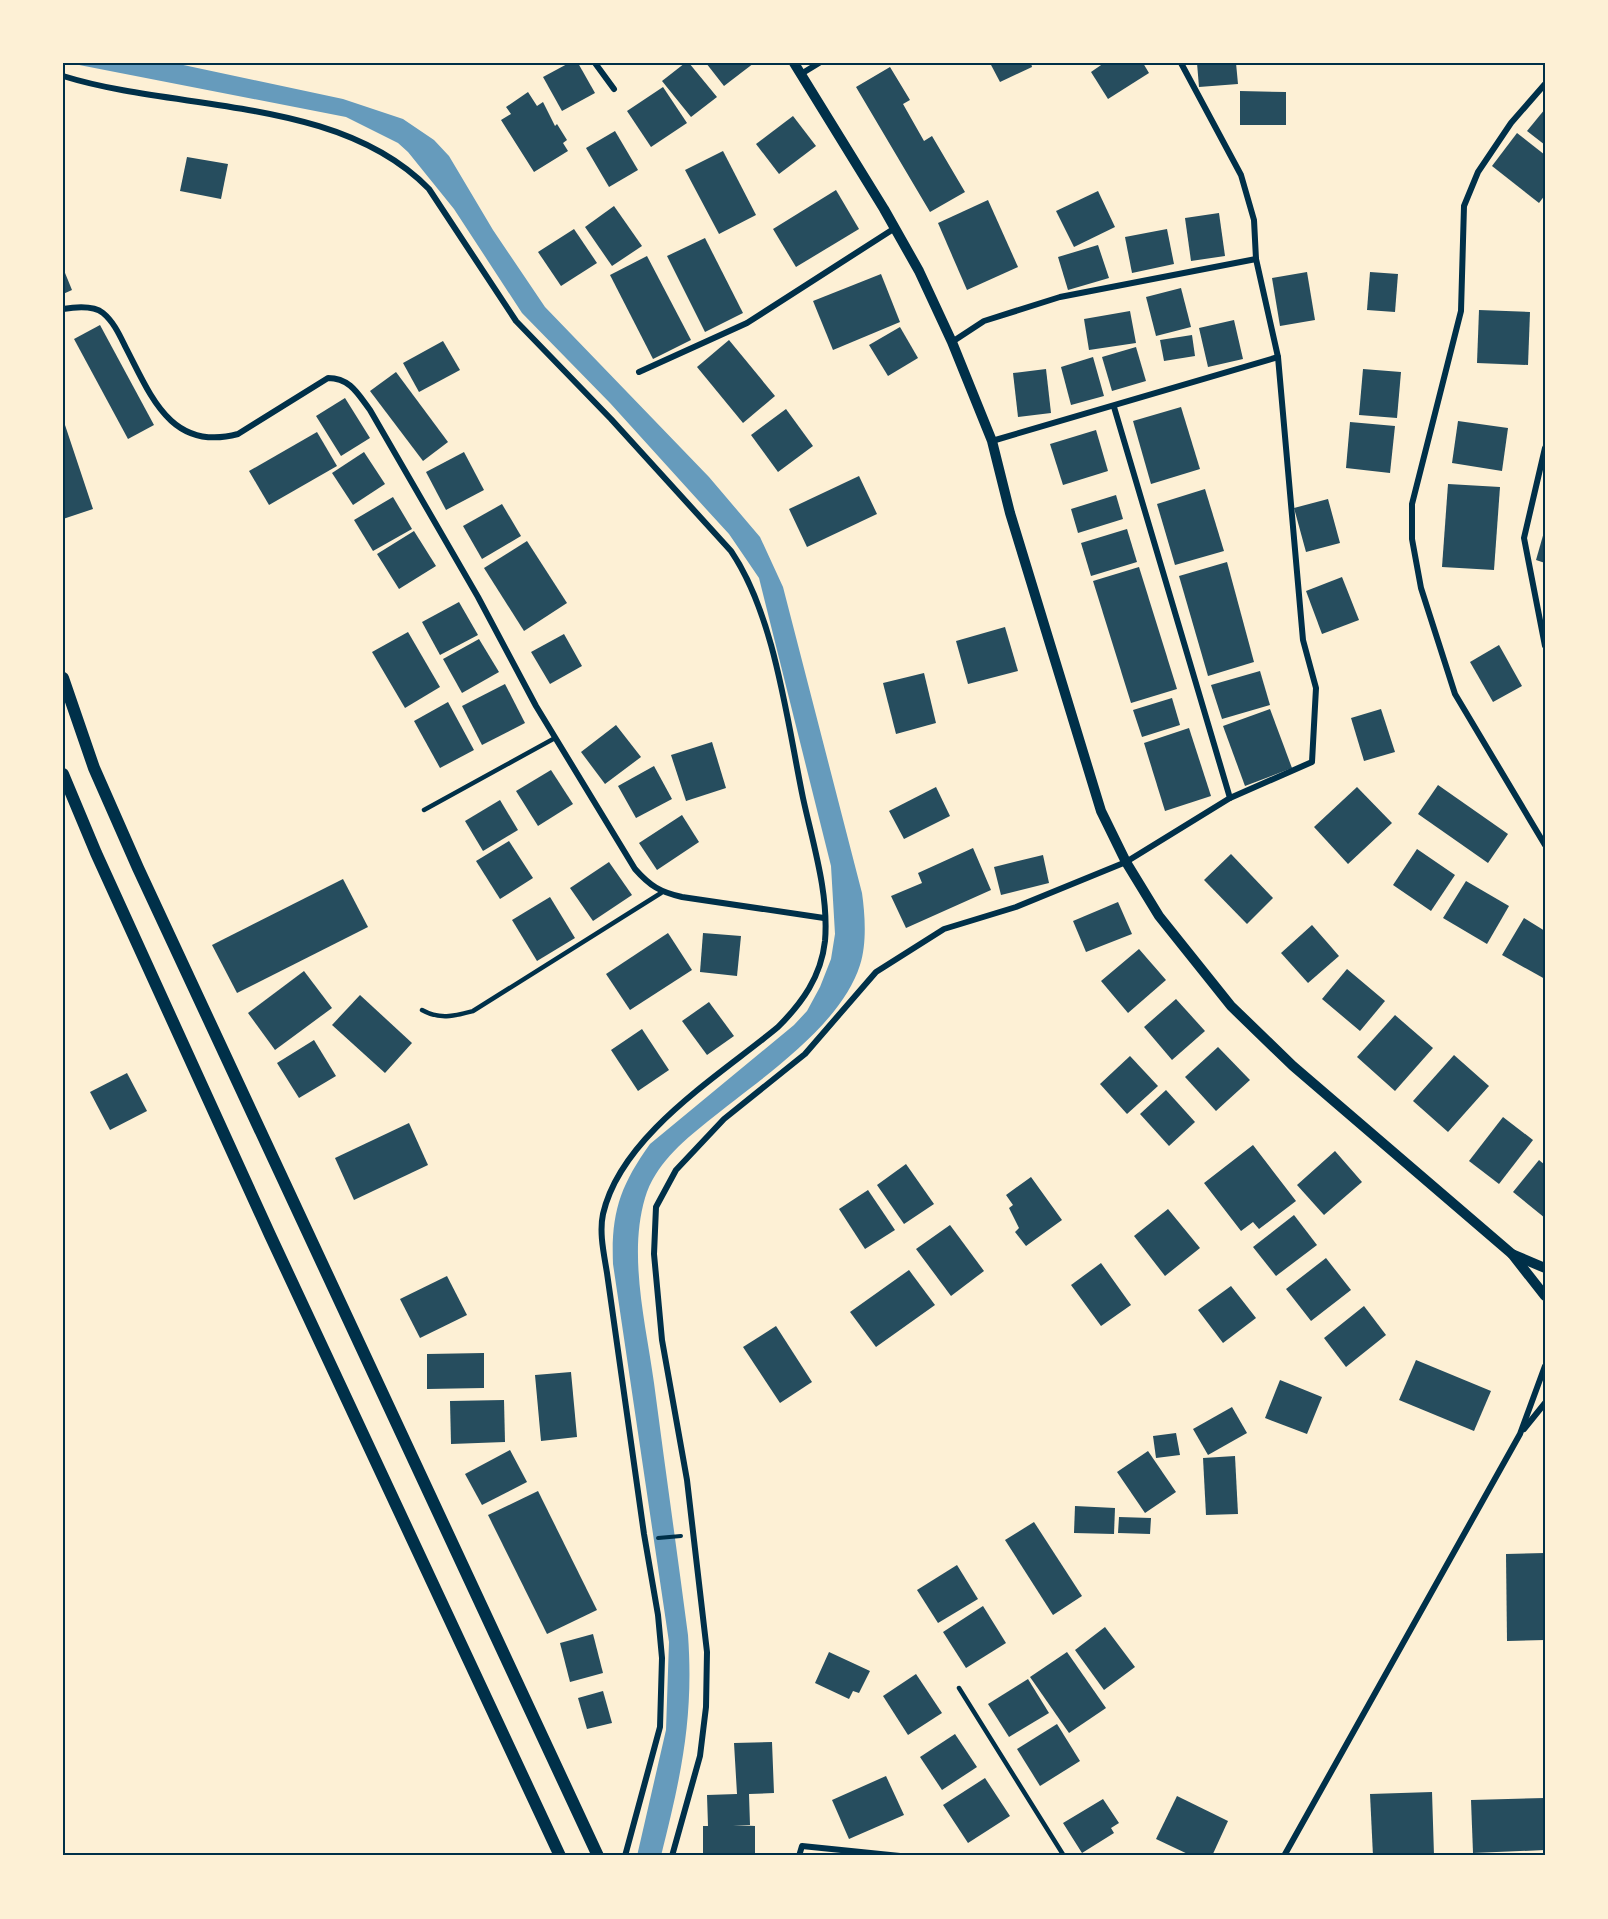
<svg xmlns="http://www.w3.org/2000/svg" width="1608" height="1919" font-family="'Noto Sans',sans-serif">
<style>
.water{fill:#669bbc}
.building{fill:#264d5e}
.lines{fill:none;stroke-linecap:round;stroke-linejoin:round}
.path{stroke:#003049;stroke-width:4}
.service{stroke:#003049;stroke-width:4.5}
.minor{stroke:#003049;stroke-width:6}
.tertiary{stroke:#003049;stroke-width:10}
.secondary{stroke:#003049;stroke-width:12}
.neatline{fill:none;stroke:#003049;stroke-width:2}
</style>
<rect width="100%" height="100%" fill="#fdf0d5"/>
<path class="water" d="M69,63H174L343,99L403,119L434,140L449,156L493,230L545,307L709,477L760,537L783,587L862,893C865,914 867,944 860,965C840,1028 757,1081 707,1122C681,1143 655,1165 645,1198C628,1256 646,1324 654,1383C665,1467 677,1551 688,1635C694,1718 681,1776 661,1856H637L666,1730L669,1642L613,1264C611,1213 620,1186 650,1144L794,1025L807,1011L820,987L831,959L835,934L831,866L759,578L729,534L707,510L610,403L522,313L454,209L408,152L398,143L346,117Z"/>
<g class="building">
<path d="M569,63H578L595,93L562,111L543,77Z"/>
<path d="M685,63H689L717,97L691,117L662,81Z"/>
<path d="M706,63H754L724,86Z"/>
<path d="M990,63H1031L1032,67L1000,82Z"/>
<path d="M1104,63H1143L1149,73L1108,99L1091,72Z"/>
<path d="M1197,63H1236L1238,84L1199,87Z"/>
<path d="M890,67L910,100L903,104L924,141L932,136L965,192L930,212L856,87Z"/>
<path d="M663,87L687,123L651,147L627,111Z"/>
<path d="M1240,91L1286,92V125H1240Z"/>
<path d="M528,92L537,106L543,102L555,126L557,124L567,140L563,143L568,151L534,172L501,120L511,114L506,107Z"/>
<path d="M1545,109V145L1527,131Z"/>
<path d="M793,116L816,146L779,174L756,144Z"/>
<path d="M615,131L638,170L609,187L586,148Z"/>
<path d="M1517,133L1545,155V195L1539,203L1492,166Z"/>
<path d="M723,151L756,215L719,234L685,170Z"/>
<path d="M187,157L228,164L221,199L180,191Z"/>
<path d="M836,190L859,229L796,267L773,229Z"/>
<path d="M1098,191L1115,227L1074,247L1056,211Z"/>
<path d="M988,200L1018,267L967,290L938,223Z"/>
<path d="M614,206L642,246L612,266L585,227Z"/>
<path d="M1219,213L1225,256L1191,261L1185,218Z"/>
<path d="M574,229L597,263L561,286L538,252Z"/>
<path d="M1167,229L1174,264L1132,273L1125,237Z"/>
<path d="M705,238L743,313L705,332L667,256Z"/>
<path d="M1098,245L1109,278L1068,290L1058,257Z"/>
<path d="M647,256L691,340L653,359L610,275Z"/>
<path d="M63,268L72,290L63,294Z"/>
<path d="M1307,272L1315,320L1280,326L1272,278Z"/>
<path d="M1370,272L1398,274L1395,312L1367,310Z"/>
<path d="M881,274L900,322L833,350L813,301Z"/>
<path d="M1181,288L1191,327L1156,336L1146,297Z"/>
<path d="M1479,310L1530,312L1528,365L1477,363Z"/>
<path d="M1130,311L1136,343L1089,350L1084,319Z"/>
<path d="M1234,320L1243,359L1208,367L1199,328Z"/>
<path d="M100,325L154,425L128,439L74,339Z"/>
<path d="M900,327L918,358L888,376L869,345Z"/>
<path d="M1192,335L1195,356L1164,361L1160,340Z"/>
<path d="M729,340L775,396L743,423L697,367Z"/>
<path d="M443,341L460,370L419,392L403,363Z"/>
<path d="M1136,347L1146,381L1112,391L1102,357Z"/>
<path d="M1093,357L1104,396L1071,405L1061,367Z"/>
<path d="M1046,369L1051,413L1018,417L1013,373Z"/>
<path d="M1363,369L1401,372L1397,418L1359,415Z"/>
<path d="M396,372L448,442L423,461L370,391Z"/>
<path d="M345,398L370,438L341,456L316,416Z"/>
<path d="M1181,407L1200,469L1151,484L1133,421Z"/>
<path d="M786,409L813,446L778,472L751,435Z"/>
<path d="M63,419L93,509L63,519Z"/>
<path d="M1458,421L1508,428L1502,471L1452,463Z"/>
<path d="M1350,422L1395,426L1390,473L1346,468Z"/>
<path d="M1096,430L1108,471L1063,485L1050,444Z"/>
<path d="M317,432L337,466L269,505L249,471Z"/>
<path d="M364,452L385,484L353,505L332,473Z"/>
<path d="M464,452L484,490L446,510L426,472Z"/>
<path d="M859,476L877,514L807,547L789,509Z"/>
<path d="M1448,484L1500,487L1494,570L1442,567Z"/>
<path d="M1205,489L1224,551L1175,565L1157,504Z"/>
<path d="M1116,495L1123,519L1078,533L1071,509Z"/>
<path d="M393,497L412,529L373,551L354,520Z"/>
<path d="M1328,499L1340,543L1306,552L1294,508Z"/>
<path d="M502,504L521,536L482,559L463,526Z"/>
<path d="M1127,529L1137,562L1091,576L1081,543Z"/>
<path d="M414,531L436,566L399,589L377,554Z"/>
<path d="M1544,532H1545V563L1536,560Z"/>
<path d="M527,541L567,603L524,631L484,568Z"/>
<path d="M1227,562L1254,662L1208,676L1179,576Z"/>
<path d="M1139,567L1177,689L1131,703L1093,581Z"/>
<path d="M1342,577L1359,620L1322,634L1306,591Z"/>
<path d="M459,602L478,635L440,655L422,622Z"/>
<path d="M1005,627L1018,671L968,684L956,641Z"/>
<path d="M408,632L440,687L405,708L372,652Z"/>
<path d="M564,634L582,666L550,684L531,652Z"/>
<path d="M479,639L499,672L462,693L443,659Z"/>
<path d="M1499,645L1522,686L1493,702L1470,662Z"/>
<path d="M1260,671L1270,705L1222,719L1211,685Z"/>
<path d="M924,673L936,723L896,734L883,683Z"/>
<path d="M505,684L525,723L482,745L462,706Z"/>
<path d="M1172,698L1180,725L1142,737L1133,710Z"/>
<path d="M448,702L474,750L440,768L414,721Z"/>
<path d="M1270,709L1292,768L1245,786L1223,726Z"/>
<path d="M1381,709L1395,752L1364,761L1351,718Z"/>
<path d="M616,725L641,757L605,784L581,752Z"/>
<path d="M1189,728L1211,796L1165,811L1144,743Z"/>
<path d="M712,742L726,788L686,801L671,755Z"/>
<path d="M654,766L672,799L636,818L618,786Z"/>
<path d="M551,770L573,804L538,826L516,791Z"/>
<path d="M1438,785L1508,834L1488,863L1418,814Z"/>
<path d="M936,787L950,816L904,839L889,811Z"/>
<path d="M1357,787L1392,823L1348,864L1314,827Z"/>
<path d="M500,800L518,830L483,851L465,821Z"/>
<path d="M682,815L699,842L657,870L639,843Z"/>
<path d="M509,841L533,878L500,899L476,861Z"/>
<path d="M973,848L991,890L906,928L891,896L922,883L918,873Z"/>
<path d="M1417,849L1455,875L1431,911L1393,885Z"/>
<path d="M1231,854L1273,898L1247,924L1204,880Z"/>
<path d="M1043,855L1049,883L1001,895L994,867Z"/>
<path d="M609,862L632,895L593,921L570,888Z"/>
<path d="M343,879L368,927L237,993L212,945Z"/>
<path d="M1466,881L1509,906L1487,944L1443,918Z"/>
<path d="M550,897L575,938L537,961L512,920Z"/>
<path d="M1118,902L1132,934L1086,952L1073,921Z"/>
<path d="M1524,918L1545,931V979L1502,955Z"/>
<path d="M1312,925L1339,956L1308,983L1281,953Z"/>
<path d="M668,933L692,970L630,1010L606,974Z"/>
<path d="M703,933L741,936L737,976L700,972Z"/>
<path d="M1139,949L1166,980L1128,1013L1101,981Z"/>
<path d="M1347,969L1385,1001L1360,1031L1322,999Z"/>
<path d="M304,971L332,1008L275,1050L248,1013Z"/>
<path d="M360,995L412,1043L385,1073L332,1025Z"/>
<path d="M1176,999L1205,1031L1172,1060L1144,1027Z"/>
<path d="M709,1002L734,1036L707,1055L682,1021Z"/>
<path d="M1395,1015L1433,1048L1395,1091L1357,1057Z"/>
<path d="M642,1029L669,1070L638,1091L611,1050Z"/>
<path d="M314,1040L336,1076L299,1098L277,1063Z"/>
<path d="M1218,1047L1250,1080L1216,1111L1185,1077Z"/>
<path d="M1454,1055L1489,1086L1448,1132L1413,1101Z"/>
<path d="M1130,1056L1158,1086L1127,1114L1100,1084Z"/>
<path d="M127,1073L147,1111L110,1130L90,1092Z"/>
<path d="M1166,1090L1195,1122L1169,1146L1140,1114Z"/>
<path d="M1503,1117L1533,1140L1499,1184L1469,1161Z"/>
<path d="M409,1123L428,1165L354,1200L335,1158Z"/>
<path d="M1253,1145L1296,1201L1259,1229L1253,1222L1241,1231L1204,1183Z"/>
<path d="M1335,1151L1362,1182L1324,1215L1297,1185Z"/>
<path d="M1539,1160L1545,1165V1218L1513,1192Z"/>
<path d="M906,1164L934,1204L904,1224L877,1185Z"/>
<path d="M1031,1177L1062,1220L1026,1246L1015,1232L1019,1228L1009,1208L1013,1205L1006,1195Z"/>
<path d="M868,1190L895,1230L865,1249L839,1209Z"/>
<path d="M1168,1209L1200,1248L1165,1276L1134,1236Z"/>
<path d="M1294,1215L1317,1245L1276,1276L1253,1247Z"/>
<path d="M950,1225L984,1271L951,1296L916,1249Z"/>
<path d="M1326,1258L1351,1290L1311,1321L1286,1289Z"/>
<path d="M1101,1263L1131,1305L1101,1326L1071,1285Z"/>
<path d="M909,1270L935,1305L876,1347L850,1312Z"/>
<path d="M447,1276L467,1315L420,1338L400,1299Z"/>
<path d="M1231,1286L1256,1318L1223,1343L1198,1310Z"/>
<path d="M1364,1306L1386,1335L1346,1367L1324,1338Z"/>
<path d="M776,1326L812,1382L780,1403L743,1347Z"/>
<path d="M484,1353V1388L427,1389V1354Z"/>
<path d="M1416,1360L1491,1391L1474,1431L1399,1400Z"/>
<path d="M571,1372L577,1437L541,1441L535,1375Z"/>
<path d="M1280,1380L1322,1397L1307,1434L1265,1418Z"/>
<path d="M504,1400L505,1442L451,1444L450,1401Z"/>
<path d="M1232,1407L1247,1433L1208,1455L1193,1429Z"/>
<path d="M1176,1433L1180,1455L1156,1458L1153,1436Z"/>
<path d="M510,1450L527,1482L482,1505L465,1474Z"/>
<path d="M1148,1451L1176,1492L1145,1513L1117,1472Z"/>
<path d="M1235,1456L1238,1514L1206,1515L1203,1458Z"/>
<path d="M538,1491L597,1610L547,1634L488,1515Z"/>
<path d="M1075,1506L1115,1508L1114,1534L1074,1533Z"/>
<path d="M1119,1517L1151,1518L1150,1534L1118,1533Z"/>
<path d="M1034,1522L1082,1596L1053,1615L1005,1540Z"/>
<path d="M1545,1553V1640L1507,1641L1506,1554Z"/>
<path d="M957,1565L978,1599L938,1623L917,1590Z"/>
<path d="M983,1606L1006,1643L966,1668L943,1632Z"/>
<path d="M1105,1627L1135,1667L1104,1690L1075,1650Z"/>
<path d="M593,1634L603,1673L570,1682L560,1643Z"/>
<path d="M829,1652L870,1671L859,1693L853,1691L849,1699L815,1683Z"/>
<path d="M1067,1652L1106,1708L1069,1733L1030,1677Z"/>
<path d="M916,1674L942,1713L908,1735L883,1696Z"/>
<path d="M1028,1679L1049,1713L1009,1737L988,1704Z"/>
<path d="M603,1691L612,1723L587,1729L578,1698Z"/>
<path d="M1057,1724L1080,1761L1040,1786L1017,1749Z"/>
<path d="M955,1734L977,1767L942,1790L920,1757Z"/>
<path d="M772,1742L774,1793L749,1794L750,1825H733L755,1826V1855H703V1826H708L707,1795L737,1794L734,1743Z"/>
<path d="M886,1776L904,1815L849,1839L832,1800Z"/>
<path d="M985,1778L1010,1816L968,1843L943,1805Z"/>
<path d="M1432,1792L1434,1856H1373L1370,1794Z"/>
<path d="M1177,1796L1228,1821L1212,1856H1192L1156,1839Z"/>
<path d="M1545,1798V1850L1473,1853L1471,1800Z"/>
<path d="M1103,1799L1119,1823L1111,1828L1114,1833L1082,1853L1063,1823Z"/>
</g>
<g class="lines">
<path class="path" d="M658,1538L681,1536"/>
<g class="service">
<path d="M424,810L555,738"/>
<path d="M422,1010C440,1020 454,1016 473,1011L661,893"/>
<path d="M959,1688L1064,1856"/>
</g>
<g class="minor">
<path d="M595,63L614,89"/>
<path d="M801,74L819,63"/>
<path d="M63,76C178,112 339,96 429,189L516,321L611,419L731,551C775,616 787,721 803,798C813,844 829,894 825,941C821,977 802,1003 778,1027C719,1076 621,1135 603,1214C599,1233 604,1254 607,1273L644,1534L658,1615L662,1658L660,1727L625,1856"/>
<path d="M1545,84L1511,123L1478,172L1464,206L1461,311L1412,504V539L1421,588L1455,694L1545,845"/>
<path d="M63,309C75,307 93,305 103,313C114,322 120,336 126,348C151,396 171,452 238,434L328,378C350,378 358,394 370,410L478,597L536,706L635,869C650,886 660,892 682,897L824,918"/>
<path d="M952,342L984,321L1060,297L1256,259"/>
<path d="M639,372L747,323L895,228"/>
<path d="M1114,407L1230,798"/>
<path d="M992,441L1278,357"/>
<path d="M1545,448L1524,538L1545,646"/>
<path d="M1524,1429L1545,1403"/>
<path d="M672,1856L700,1756L706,1707L707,1652L687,1480L662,1340L654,1254L656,1207L676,1170L724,1119L805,1054L876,972L944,929L1016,907L1126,862L1230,798L1312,762L1316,688L1303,640L1278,357L1256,259L1254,220L1241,175L1181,63"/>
<path d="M799,1856L802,1846L900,1856"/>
<path d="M1284,1856L1520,1434L1545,1366"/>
</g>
<g class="tertiary">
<path d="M794,63L884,209L919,271L952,342L992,441L1010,513L1101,811L1126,862L1159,916L1231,1006L1293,1066L1512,1254L1545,1296"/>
<path d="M1512,1254L1545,1268"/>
</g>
<g class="secondary">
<path d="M63,678L94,768L138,868L598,1856"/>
<path d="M63,774L96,853L270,1235L560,1856"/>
</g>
</g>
<rect width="1608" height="1919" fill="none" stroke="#fdf0d5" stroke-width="129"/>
<rect x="64" y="64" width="1480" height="1790" class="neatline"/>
</svg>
